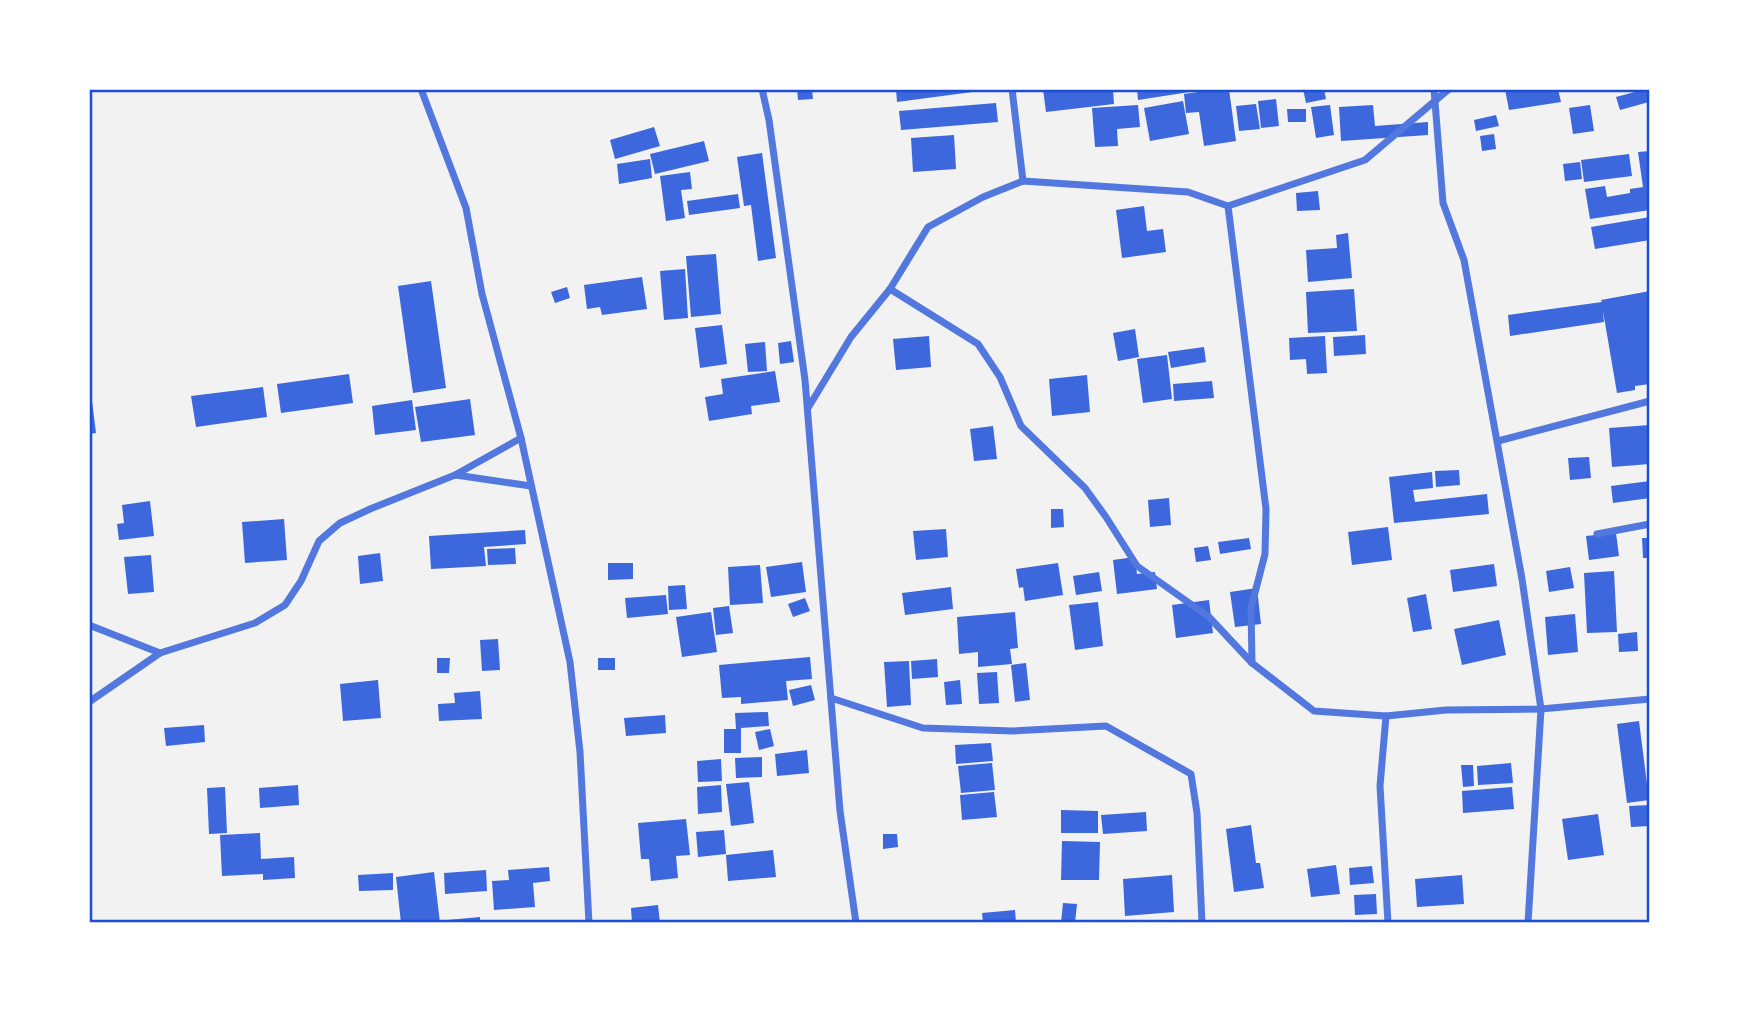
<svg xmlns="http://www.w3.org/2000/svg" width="1739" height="1012" font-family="'Archivo Narrow',sans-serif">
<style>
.building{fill:#3d67dc}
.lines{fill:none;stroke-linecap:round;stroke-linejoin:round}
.minor{stroke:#5277de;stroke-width:7}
.neatline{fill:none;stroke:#1d4ed8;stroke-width:2.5}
</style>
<rect width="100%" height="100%" fill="#f2f2f2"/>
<g class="building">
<path d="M797,89H812L813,99L798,100Z"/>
<path d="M896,89H980V91L897,102Z"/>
<path d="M1043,89H1113L1114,104L1046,112Z"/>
<path d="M1137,89H1196V91L1138,100Z"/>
<path d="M1218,89H1229L1236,141L1204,146L1199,112L1186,113L1184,94Z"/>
<path d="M1303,89H1324L1326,99L1306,103Z"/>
<path d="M1505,89H1558L1561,102L1509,110Z"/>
<path d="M1646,89L1649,102L1620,110L1616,97Z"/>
<path d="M1276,99L1279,126L1261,128L1258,101Z"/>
<path d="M1183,101L1189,134L1150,141L1144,108Z"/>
<path d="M996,103L998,122L901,130L899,111Z"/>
<path d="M1256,104L1260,129L1239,131L1236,106Z"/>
<path d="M1138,105L1140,127L1117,129L1118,146L1095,147L1092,108Z"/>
<path d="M1330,105L1334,135L1316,138L1311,107Z"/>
<path d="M1373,105L1375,126L1428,122V135L1341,141L1339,107Z"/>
<path d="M1590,105L1594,131L1573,134L1569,108Z"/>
<path d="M1287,109H1306V122H1288Z"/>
<path d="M1496,115L1499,126L1476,131L1474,120Z"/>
<path d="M654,127L660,146L615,159L610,140Z"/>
<path d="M1494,134L1496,149L1482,151L1480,136Z"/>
<path d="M954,135L956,169L913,172L911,138Z"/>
<path d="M704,141L709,161L655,174L650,154Z"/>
<path d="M1650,151V210L1590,219L1585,189L1605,186L1607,197L1630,193V189L1643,187L1638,152Z"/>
<path d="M762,153L776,258L758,261L751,205L744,206L737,157Z"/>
<path d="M1629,154L1632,176L1584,182L1581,160Z"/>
<path d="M650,159L652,178L619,184L617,164Z"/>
<path d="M1580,162L1582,179L1565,181L1563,164Z"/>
<path d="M690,172L692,189L681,190L685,218L666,221L660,176Z"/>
<path d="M1318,191L1320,210L1297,211L1296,193Z"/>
<path d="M738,194L740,208L689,215L687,201Z"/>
<path d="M1144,206L1147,231L1163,229L1166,252L1122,258L1116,210Z"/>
<path d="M1650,217V240L1595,249L1591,227Z"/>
<path d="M1348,233L1352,278L1308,282L1306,250L1337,248L1336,235Z"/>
<path d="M716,254L721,314L691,317L686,256Z"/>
<path d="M685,269L688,318L664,320L660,271Z"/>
<path d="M642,277L647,309L602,315L600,307L587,309L584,285Z"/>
<path d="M431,281L446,388L413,393L398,286Z"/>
<path d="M567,287L570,298L555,303L551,292Z"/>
<path d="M1354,289L1357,331L1308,333L1306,292Z"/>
<path d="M1650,291V384L1635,386V390L1617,393L1603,311L1604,322L1510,336L1508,315L1602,302L1601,300Z"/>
<path d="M722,325L727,364L700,368L695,328Z"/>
<path d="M1135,329L1139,357L1118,361L1113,333Z"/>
<path d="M1365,335L1366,354L1334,356L1333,337Z"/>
<path d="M929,336L931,367L896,370L893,339Z"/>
<path d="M1325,336L1327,373L1307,374L1306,359L1290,360L1289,338Z"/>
<path d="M791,341L794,362L780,364L778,343Z"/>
<path d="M765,342L767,371L748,372L745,344Z"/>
<path d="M1204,347L1206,362L1171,368L1168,352Z"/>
<path d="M1167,355L1172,399L1143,403L1137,359Z"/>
<path d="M775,371L780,402L751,406L752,414L709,421L705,397L723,394L721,379Z"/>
<path d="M349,374L353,403L281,413L277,384Z"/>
<path d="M1087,375L1090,412L1052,416L1049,379Z"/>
<path d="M1212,381L1214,398L1174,401L1173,384Z"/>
<path d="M263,387L267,417L196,427L191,396Z"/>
<path d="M89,393H91L96,433L89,434Z"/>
<path d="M470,399L475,435L421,442L415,407Z"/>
<path d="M412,400L416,430L375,435L372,406Z"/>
<path d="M1650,425V464L1612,467L1609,428Z"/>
<path d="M993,426L997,459L974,461L970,429Z"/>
<path d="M1589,457L1591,478L1570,480L1568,458Z"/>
<path d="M1459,470L1460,485L1436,487L1435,471Z"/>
<path d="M1432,472L1433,488L1413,490L1415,502L1487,494L1489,514L1394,523L1389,477Z"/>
<path d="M1650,481V498L1613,503L1611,486Z"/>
<path d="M1169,498L1171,525L1150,527L1148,500Z"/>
<path d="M150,501L154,536L119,540L117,524L124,523L122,505Z"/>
<path d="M1051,509H1063L1064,527L1051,528Z"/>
<path d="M284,519L287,560L245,563L242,522Z"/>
<path d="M1388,527L1392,560L1352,565L1348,532Z"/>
<path d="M946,529L948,557L916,560L913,531Z"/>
<path d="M525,530L526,544L484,547L486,566L431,569L429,536Z"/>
<path d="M1616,533L1619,556L1589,560L1586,536Z"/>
<path d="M1249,538L1251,549L1220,554L1218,542Z"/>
<path d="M1642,538H1650V558H1643Z"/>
<path d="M1208,546L1211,560L1196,562L1194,548Z"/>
<path d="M515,548L516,564L488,565L487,549Z"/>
<path d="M380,553L383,581L360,584L358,556Z"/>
<path d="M151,555L154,592L128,594L124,557Z"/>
<path d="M1135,557L1137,574L1155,572L1157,589L1117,594L1113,560Z"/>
<path d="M802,562L806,592L771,597L766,567Z"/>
<path d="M608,563H633V579L608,580Z"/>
<path d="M1058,563L1063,595L1025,601L1023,587L1019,588L1016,569Z"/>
<path d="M1494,564L1497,586L1453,592L1450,570Z"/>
<path d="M760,565L763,603L730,605L728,567Z"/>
<path d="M1570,567L1574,588L1549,592L1546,571Z"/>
<path d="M1614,571L1617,632L1587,633L1584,573Z"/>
<path d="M1099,572L1102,591L1076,595L1073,576Z"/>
<path d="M685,585L687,609L669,610L668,586Z"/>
<path d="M951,587L953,609L905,615L902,593Z"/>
<path d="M1257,588L1261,624L1235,627L1230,592Z"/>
<path d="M1426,594L1432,629L1413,632L1407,598Z"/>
<path d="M666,595L668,614L627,618L625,598Z"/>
<path d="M805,598L810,611L793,617L788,604Z"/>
<path d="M1209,600L1213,633L1176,638L1172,605Z"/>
<path d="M1098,602L1103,646L1075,650L1069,605Z"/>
<path d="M729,606L733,633L716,635L713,608Z"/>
<path d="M711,612L717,652L682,657L676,617Z"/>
<path d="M1015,612L1018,648L1010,649L1012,664L978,667V652L959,654L957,617Z"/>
<path d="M1575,614L1578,652L1548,655L1545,617Z"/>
<path d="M1499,620L1506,655L1462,665L1454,629Z"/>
<path d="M1637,632L1638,651L1619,652L1618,634Z"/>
<path d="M498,639L500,670L482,671L480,640Z"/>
<path d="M810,657L812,679L786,681L788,700L741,704V697L722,698L719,665Z"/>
<path d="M437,658H450L449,673H437Z"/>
<rect x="598" y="658" width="17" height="12"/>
<path d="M937,659L938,677L912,679L911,661Z"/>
<path d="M909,661L911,705L887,707L884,662Z"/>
<path d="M1026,663L1030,700L1015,702L1011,665Z"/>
<path d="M997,672L999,703L979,704L977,673Z"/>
<path d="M378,680L381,718L343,721L340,684Z"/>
<path d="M960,680L962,704L946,705L944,682Z"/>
<path d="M811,685L815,700L793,706L789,690Z"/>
<path d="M480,691L482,719L439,721L438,704L455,703L454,693Z"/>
<path d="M768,712L769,726L741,728V753H724V729H736L735,713Z"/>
<path d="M665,715L666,733L626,736L624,718Z"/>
<path d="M1639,721L1649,800L1627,803L1617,724Z"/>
<path d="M204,725L205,742L166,746L164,728Z"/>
<path d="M770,729L774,746L759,750L755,732Z"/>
<path d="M991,743L993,761L956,764L955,745Z"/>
<path d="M807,750L809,773L777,776L775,754Z"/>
<path d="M762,757V777L736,778L735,758Z"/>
<path d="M721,759L722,781L698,782L697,761Z"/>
<path d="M992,763L995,790L961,793L958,766Z"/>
<path d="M1511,763L1513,783L1478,785L1477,766Z"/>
<path d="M1461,765H1473L1474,786L1463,787Z"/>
<path d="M749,782L754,823L731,826L726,784Z"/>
<path d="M298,785L299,805L260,808L259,788Z"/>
<path d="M721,785L722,812L698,814L697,787Z"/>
<path d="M225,787L227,833L209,834L207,788Z"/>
<path d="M1512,787L1514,809L1463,813L1462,791Z"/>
<path d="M994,792L997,817L962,820L960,795Z"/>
<path d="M1650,805V826L1631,827L1629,806Z"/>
<path d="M1061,810L1098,811V833H1061Z"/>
<path d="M1146,812L1147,831L1103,834L1101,815Z"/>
<path d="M1598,814L1604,855L1568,860L1562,819Z"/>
<path d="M686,819L690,855L676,856L678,878L651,881L649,859H641L638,823Z"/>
<path d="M1251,825L1256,863H1260L1264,888L1234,892L1226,829Z"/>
<path d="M724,830L726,854L698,857L696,832Z"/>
<path d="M260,833L261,859L294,857L295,878L263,880V874L222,876L220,835Z"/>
<path d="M883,834H897L898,847L883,849Z"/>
<path d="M1062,841L1100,842L1099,880H1061Z"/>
<path d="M773,850L776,877L728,881L726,855Z"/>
<path d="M1336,865L1340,894L1311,897L1307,869Z"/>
<path d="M1372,866L1374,883L1350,885L1349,868Z"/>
<path d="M549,867L550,881L533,883L535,907L494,910L492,881L509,880L508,870Z"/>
<path d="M486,870L487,891L445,894L444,873Z"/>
<path d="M434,872L440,923H401L396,877Z"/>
<path d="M393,873V890L359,891L358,875Z"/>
<path d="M1172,875L1174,912L1125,916L1123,879Z"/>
<path d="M1462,875L1464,904L1417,907L1415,879Z"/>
<path d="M1376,894L1377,914L1355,915L1354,895Z"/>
<path d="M1063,903L1077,904L1075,923H1061Z"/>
<path d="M658,905L660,923H632L631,908Z"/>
<path d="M1015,910L1016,923H983L982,913Z"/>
<path d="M480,917V923H447V920Z"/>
</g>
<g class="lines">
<g class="minor">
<path d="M421,89L466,208L482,294L521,438L570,662L580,752L589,923"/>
<path d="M762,89L769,120L805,380L840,811L856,923"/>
<path d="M1012,89L1023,181"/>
<path d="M1434,89L1443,203L1464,260L1522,579L1541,709L1528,923"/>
<path d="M1228,206L1266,509L1265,554L1251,608L1252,663"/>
<path d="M890,289L978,344L1000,377L1021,426L1085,488L1106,517L1137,566L1209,617L1252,663L1314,711L1386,716L1446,710L1541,709L1650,699"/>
<path d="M808,408L851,337L890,289L928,227L983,197L1023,181L1188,192L1228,206L1365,160L1449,89"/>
<path d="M1498,441L1650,401"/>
<path d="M456,475L531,486"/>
<path d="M1597,534L1650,524"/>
<path d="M89,625L160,653"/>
<path d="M831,698L923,728L1013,731L1106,726L1191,774L1197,813L1202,923"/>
<path d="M89,702L160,653L255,623L285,605L301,581L319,541L340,523L370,509L455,475L521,438"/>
<path d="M1386,716L1380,786L1388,923"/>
</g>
</g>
<rect width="1739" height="1012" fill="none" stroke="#ffffff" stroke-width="182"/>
<rect x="91" y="91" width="1557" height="830" class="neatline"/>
</svg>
